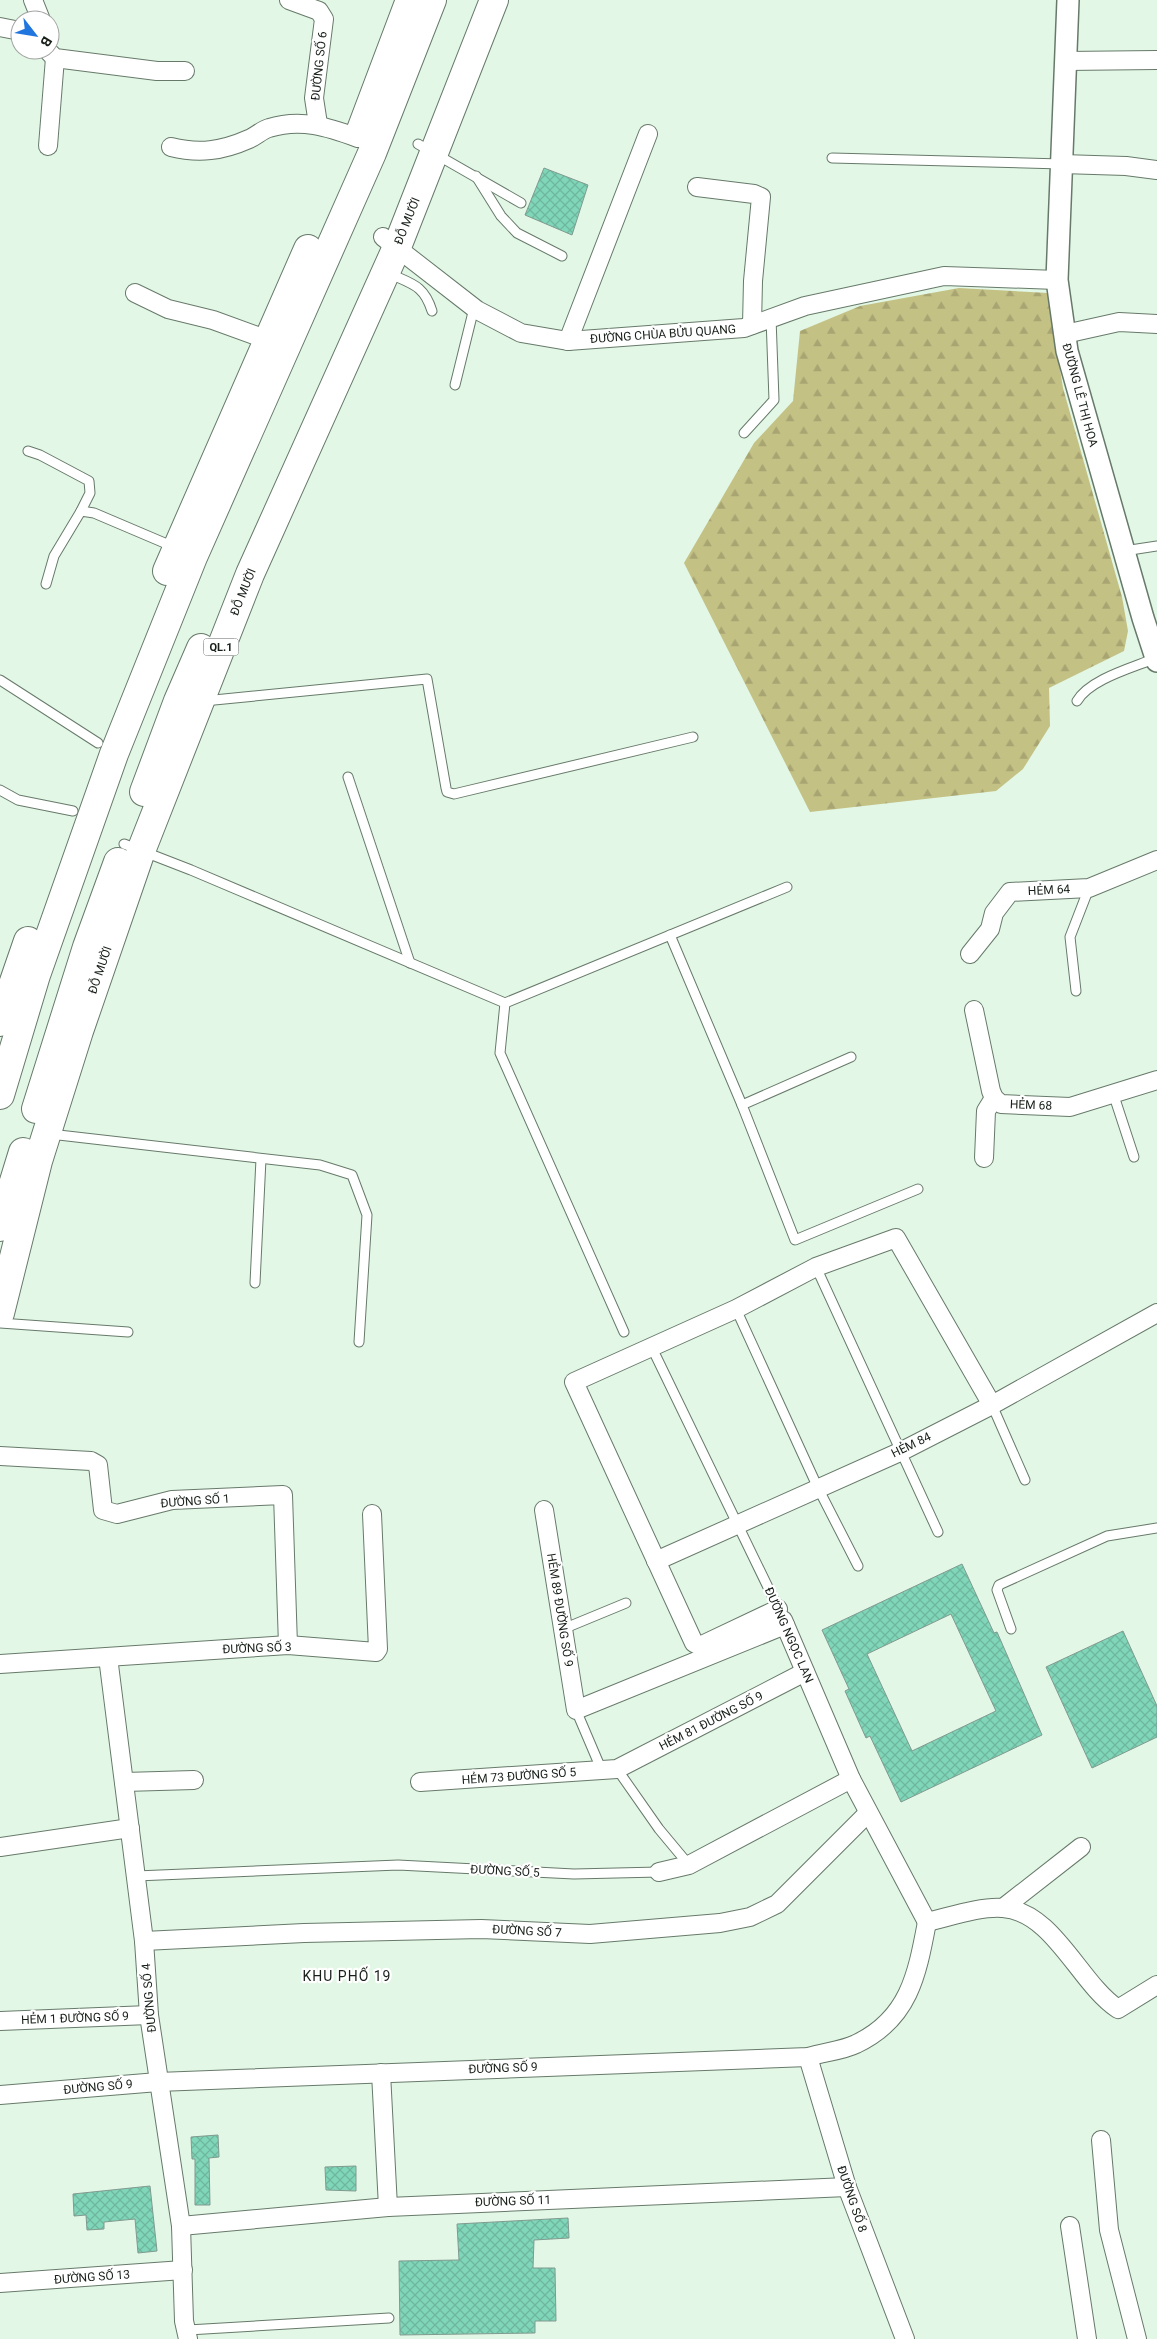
<svg xmlns="http://www.w3.org/2000/svg" width="1157" height="2339" font-family="Roboto,sans-serif">
<style>
.forest{fill:url(#forest-firs)}
.building{fill:url(#building-cross-hatch);stroke:#809a90;fill-rule:evenodd}
.lines{fill:none;stroke-linecap:round;stroke-linejoin:round}
.service-casing{stroke:#677a6a;stroke-width:11}
.minor-casing{stroke:#677a6a;stroke-width:20}
.tertiary-casing{stroke:#677a6a;stroke-width:24}
.trunk-casing{stroke:#677a6a;stroke-width:30}
.service{stroke:#fff;stroke-width:9}
.minor{stroke:#fff;stroke-width:18}
.tertiary{stroke:#fff;stroke-width:21}
.trunk{stroke:#fff;stroke-width:28}
.labels{text-anchor:middle;stroke-width:4.5;stroke-linejoin:round;paint-order:stroke}
.shield{fill:#fff;stroke:#5d625e;stroke-width:1}
.shield-label{font-size:11px;font-weight:bold;fill:#181f19}
.street-label{font-size:12px;fill:#181f19;stroke:#fff}
.neighbourhood-label{font-size:14px;letter-spacing:1px;fill:#181f19;stroke:#fff}
</style>
<defs>
<pattern id="forest-firs" width="22" height="20" patternUnits="userSpaceOnUse" patternTransform="scale(1.25)"><rect width="22" height="20" fill="#c4c185"/><path d="M5 1l3.5 6h-7zM16 11l3.5 6h-7z" fill="#a8a572"/></pattern>
<pattern id="building-cross-hatch" width="8" height="8" patternUnits="userSpaceOnUse" patternTransform="scale(1.25)"><rect width="8" height="8" fill="#80d6b9"/><path d="M0 0l8 8M0 8l8-8" fill="none" stroke="#6eb79e"/></pattern>
</defs>
<rect width="100%" height="100%" fill="#e2f7e5"/>
<path class="forest" d="M959,288L1048,293L1063,388L1122,597L1128,631L1124,651L1049,688L1050,726L1023,769L996,791L810,812L684,563L754,443L793,401L800,331L860,306Z"/>
<g class="building">
<path d="M544,168L588,185L572,235L525,215Z"/>
<path d="M962,1564L994,1633L997,1632L1042,1735L901,1802L870,1736L866,1738L845,1691L849,1689L822,1630ZM951,1614L996,1711L912,1751L867,1654Z"/>
<path d="M1123,1631L1157,1706V1737L1092,1768L1046,1667Z"/>
<path d="M218,2135L219,2157L209,2158L210,2205H195V2159H192L191,2137Z"/>
<path d="M356,2166V2191L326,2190L325,2167Z"/>
<path d="M150,2186L157,2251L138,2253L135,2219L104,2222V2229L87,2230L86,2215L74,2216L73,2194Z"/>
<path d="M568,2218L569,2238L534,2240L533,2268H555L556,2321H535V2333L400,2335L399,2261L459,2260L457,2224Z"/>
</g>
<g class="lines">
<defs>
<g id="service">
<path d="M418,144L521,203"/>
<path d="M832,158L1062,164"/>
<path d="M476,176L501,216L517,233L562,256"/>
<path d="M388,273C412,284 424,285 432,311"/>
<path d="M455,385L474,308"/>
<path d="M744,433L774,400L771,318"/>
<path d="M28,451L40,455L89,481L90,493L81,511"/>
<path d="M1124,551L1157,546"/>
<path d="M46,584L54,556L81,511L94,513L174,547"/>
<path d="M0,680L98,743"/>
<path d="M204,701L427,679L446,788L447,792L454,794L693,737"/>
<path d="M1077,701C1090,679 1132,668 1156,658"/>
<path d="M348,777L410,963"/>
<path d="M0,790L18,800L73,811"/>
<path d="M124,844L191,870L505,1003L787,887"/>
<path d="M670,935L742,1105L795,1240L918,1189"/>
<path d="M1076,991L1070,937L1089,888"/>
<path d="M505,1003L500,1053L624,1332"/>
<path d="M1113,1093L1134,1157"/>
<path d="M742,1105L851,1057"/>
<path d="M50,1134L320,1165L352,1175L367,1215L359,1342"/>
<path d="M816,1267L938,1532"/>
<path d="M255,1283L261,1159"/>
<path d="M736,1309L818,1488L858,1566"/>
<path d="M0,1323L128,1332"/>
<path d="M652,1348L779,1610"/>
<path d="M992,1405L1025,1480"/>
<path d="M563,1629L626,1603"/>
<path d="M1011,1629L997,1590L999,1585L1107,1536L1157,1528"/>
<path d="M576,1710L602,1771"/>
<path d="M617,1769L659,1829L689,1865"/>
<path d="M136,1876L398,1865L574,1874L659,1872"/>
<path d="M188,2330L389,2318"/>
</g>
<g id="minor">
<path d="M33,0L41,20"/>
<path d="M289,0L319,11L324,19L314,98L318,124"/>
<path d="M0,27L20,31"/>
<path d="M47,50L55,58L157,71H185"/>
<path d="M1065,61L1157,60"/>
<path d="M48,146L55,58"/>
<path d="M171,147C199,154 222,151 249,139C256,136 262,130 269,128C301,118 328,127 358,138"/>
<path d="M1062,164L1126,166L1157,170"/>
<path d="M697,187L754,194L761,197L753,281L752,325"/>
<path d="M383,237L477,310L521,333L568,341L744,328L805,306L944,276L1057,280"/>
<path d="M135,293L168,309L213,320L268,340"/>
<path d="M1065,334L1119,322L1157,324"/>
<path d="M568,341L648,134"/>
<path d="M970,954L990,929L994,913L1010,892L1089,888L1157,860"/>
<path d="M974,1010L991,1091L994,1098L1001,1104L1070,1107L1157,1080"/>
<path d="M984,1158L986,1111L994,1098"/>
<path d="M0,1456L91,1461L98,1465L103,1510L117,1514L172,1500L283,1495L288,1645"/>
<path d="M544,1510L576,1710L785,1625"/>
<path d="M656,1561L902,1451L992,1405L1157,1313"/>
<path d="M778,1609L700,1646L694,1643L574,1382L736,1309L816,1267L896,1238L992,1405"/>
<path d="M783,1620L851,1779L927,1922"/>
<path d="M108,1657L144,1941L149,2015L181,2226L184,2321L188,2339"/>
<path d="M0,1664L288,1645L376,1652L378,1649L372,1514"/>
<path d="M124,1782L194,1780"/>
<path d="M420,1782L617,1769L805,1672"/>
<path d="M0,1847L130,1828"/>
<path d="M659,1872L689,1865L851,1779"/>
<path d="M1003,1908L1081,1847"/>
<path d="M927,1922C949,1917 981,1906 1003,1908C1054,1912 1079,1983 1118,2009L1157,1985"/>
<path d="M144,1941L304,1933L481,1929L590,1934L720,1923L750,1917L777,1904L868,1813"/>
<path d="M0,2021L149,2015"/>
<path d="M808,2057L847,2187L905,2339"/>
<path d="M381,2073L388,2207"/>
<path d="M0,2095L158,2082L808,2057C823,2052 842,2051 856,2044C909,2019 917,1975 927,1922"/>
<path d="M1101,2140L1109,2230L1137,2339"/>
<path d="M181,2226L388,2207L847,2187"/>
<path d="M1070,2226L1087,2339"/>
<path d="M0,2283L183,2270"/>
</g>
<path id="tertiary" d="M1068,0L1057,280L1067,351L1143,618L1157,661"/>
<g id="trunk">
<path d="M361,130L410,0"/>
<path d="M167,571L308,249"/>
<path d="M144,792L178,701L201,648"/>
<path d="M0,1022L28,941"/>
<path d="M0,1095L36,975L114,754L193,557L372,153L432,0"/>
<path d="M36,1109L87,947L118,862"/>
<path d="M0,1227L23,1152"/>
<path d="M0,1313L38,1161L79,1031L141,851L250,574L397,247L494,0"/>
</g>
</defs>
<use href="#service" class="service-casing"/>
<use href="#minor" class="minor-casing"/>
<use href="#tertiary" class="tertiary-casing"/>
<use href="#trunk" class="trunk-casing"/>
<use href="#service" class="service"/>
<use href="#minor" class="minor"/>
<use href="#tertiary" class="tertiary"/>
<use href="#trunk" class="trunk"/>
</g>
<g class="labels">
<rect class="shield" x="203.5" y="638.5" width="35" height="17" rx="4"/>
<g class="shield-label">
<text x="221" y="651">QL.1</text>
</g>
<g class="street-label">
<text transform="translate(319 66) rotate(-84)" y="4">ĐƯỜNG SỐ 6</text>
<text transform="translate(407 221) rotate(-68)" y="4">ĐỖ MƯỜI</text>
<text transform="translate(663 334) rotate(-4)" y="4">ĐƯỜNG CHÙA BỬU QUANG</text>
<text transform="translate(1080 395) rotate(75)" y="4">ĐƯỜNG LÊ THỊ HOA</text>
<text transform="translate(243 592) rotate(-68)" y="4">ĐỖ MƯỜI</text>
<text transform="translate(1049 890) rotate(-3)" y="4">HẺM 64</text>
<text transform="translate(100 970) rotate(-71)" y="4">ĐỖ MƯỜI</text>
<text transform="translate(1031 1105) rotate(2)" y="4">HẺM 68</text>
<text transform="translate(911 1445) rotate(-26)" y="4">HẺM 84</text>
<text transform="translate(195 1501) rotate(-4)" y="4">ĐƯỜNG SỐ 1</text>
<text transform="translate(560 1610) rotate(81)" y="4">HẺM 89 ĐƯỜNG SỐ 9</text>
<text transform="translate(789 1635) rotate(66)" y="4">ĐƯỜNG NGỌC LAN</text>
<text transform="translate(257 1648) rotate(-2)" y="4">ĐƯỜNG SỐ 3</text>
<text transform="translate(711 1721) rotate(-27)" y="4">HẺM 81 ĐƯỜNG SỐ 9</text>
<text transform="translate(519 1776) rotate(-4)" y="4">HẺM 73 ĐƯỜNG SỐ 5</text>
<text transform="translate(505 1871) rotate(3)" y="4">ĐƯỜNG SỐ 5</text>
<text transform="translate(527 1931) rotate(3)" y="4">ĐƯỜNG SỐ 7</text>
<text transform="translate(149 1998) rotate(-95)" y="4">ĐƯỜNG SỐ 4</text>
<text transform="translate(75 2018) rotate(-2)" y="4">HẺM 1 ĐƯỜNG SỐ 9</text>
<text transform="translate(503 2068) rotate(-2)" y="4">ĐƯỜNG SỐ 9</text>
<text transform="translate(98 2087) rotate(-5)" y="4">ĐƯỜNG SỐ 9</text>
<text transform="translate(852 2199) rotate(71)" y="4">ĐƯỜNG SỐ 8</text>
<text transform="translate(513 2201) rotate(-2)" y="4">ĐƯỜNG SỐ 11</text>
<text transform="translate(92 2277) rotate(-4)" y="4">ĐƯỜNG SỐ 13</text>
</g>
<g class="neighbourhood-label">
<text x="347" y="1981">KHU PHỐ 19</text>
</g>
</g>
<g transform="translate(35 35) rotate(121)"><circle r="24" fill="#ffffff" stroke="#a3a5a3"/>
<path d="M0-4L9 19L0 12L-9 19Z" fill="#2075df"/>
<text y="-8" font-size="14" font-weight="bold" text-anchor="middle" fill="#181f19">B</text>
</g>
</svg>
